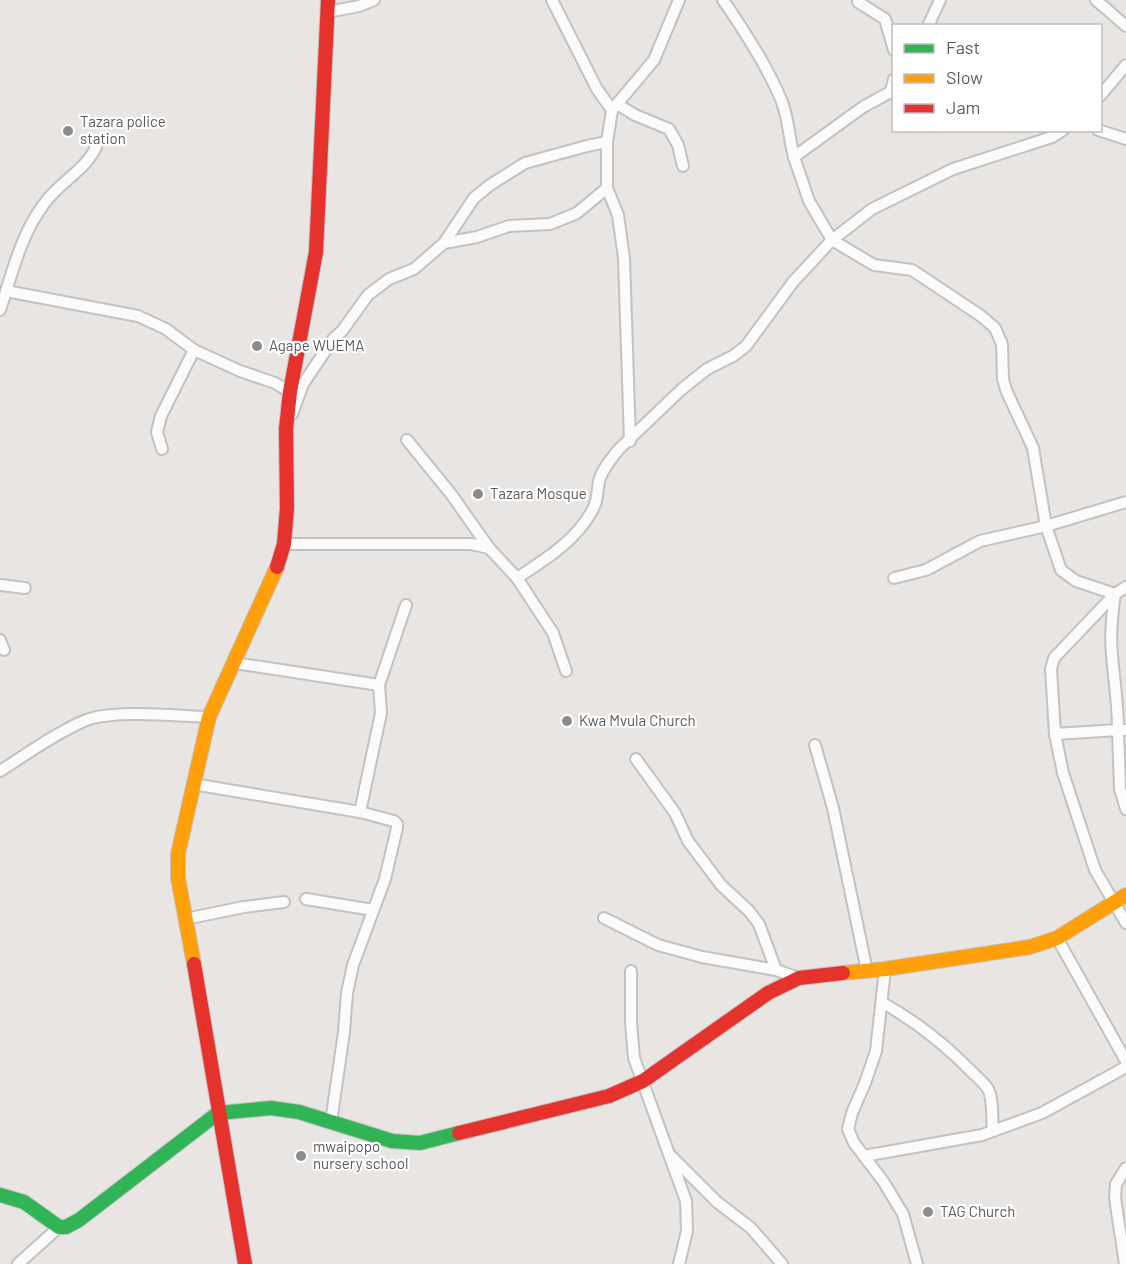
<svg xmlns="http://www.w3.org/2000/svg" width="1126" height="1264" font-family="Barlow,sans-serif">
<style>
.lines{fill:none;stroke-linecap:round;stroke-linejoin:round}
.street-casing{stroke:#c2c2c2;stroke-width:14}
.fast-casing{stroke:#c2c2c2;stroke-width:16}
.slow-casing{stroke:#c2c2c2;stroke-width:16}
.jam-casing{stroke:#c2c2c2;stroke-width:16}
.street{stroke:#fcfbfb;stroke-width:10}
.fast{stroke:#30b455;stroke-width:14}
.slow{stroke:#ff9f0a;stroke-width:14}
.jam{stroke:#e5322d;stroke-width:14}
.rail{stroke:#e0e0df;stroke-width:4;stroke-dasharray:1.5 8;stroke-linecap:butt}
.poi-dot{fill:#8b8c8d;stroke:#fff;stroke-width:2}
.labels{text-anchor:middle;stroke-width:4.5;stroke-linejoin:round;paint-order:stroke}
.poi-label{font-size:15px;fill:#595c5f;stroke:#fff;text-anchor:start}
</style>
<rect width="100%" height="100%" fill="#e8e5e2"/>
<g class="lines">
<defs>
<g id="street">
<path d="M552,0L597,89L612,110L607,142"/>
<path d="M723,0C743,29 769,69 782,102C789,121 789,139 794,157"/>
<path d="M1096,0L1126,26"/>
<path d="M858,2L885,19L894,50"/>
<path d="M328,12L359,6L374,0"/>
<path d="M928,26L940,0"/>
<path d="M894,90L863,107L794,157L809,201L832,240L874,265L912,270L981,316L995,328L1002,344L1003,379L1006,390L1033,448L1046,526L1061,570L1076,581L1115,594L1054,658L1051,669L1055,734L1118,730L1120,789L1126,809"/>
<path d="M891,91L894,79"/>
<path d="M1100,96L1126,65"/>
<path d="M617,104L635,115L669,129L678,145L683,166"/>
<path d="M612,110L654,60L679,0"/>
<path d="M1098,130L1126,139"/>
<path d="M607,188L618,215L624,258L630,441"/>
<path d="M6,291L138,316L166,329L194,350L240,371L275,383L290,392"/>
<path d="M0,310C12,274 21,234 44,204C60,181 89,169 98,142"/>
<path d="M292,414L303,384L334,338L342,331L368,295L389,279L414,269L444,243L474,198L490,185L525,163L587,146L607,142V188L577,213L550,224L509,226L477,237L444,243"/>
<path d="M407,440L451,494L489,548L517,578L553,633L566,671"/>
<path d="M162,449L157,432L161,416L194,350"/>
<path d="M284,544H471L489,548"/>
<path d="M517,578C546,559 577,540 593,509C598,500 597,491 599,481C602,470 611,459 619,449L682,389L707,369L733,356L746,346L793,282L832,240L872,209L953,169L1052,137L1063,130"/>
<path d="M894,578L926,570L980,541L1046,526L1126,502"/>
<path d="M0,585L25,588"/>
<path d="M1126,587L1115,594C1112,614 1110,635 1112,655C1114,680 1118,704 1118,730H1126"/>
<path d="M0,640L4,650"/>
<path d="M235,663L379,685"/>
<path d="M1055,734L1063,773L1095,870L1126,923"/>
<path d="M815,745L833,808L867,971"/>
<path d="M636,759L675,813L688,841L721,885L749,911L759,924L776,970L799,978"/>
<path d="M0,771C27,754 54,734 84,721C113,709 176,716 209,717"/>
<path d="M193,784L360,812"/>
<path d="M306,899L373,910"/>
<path d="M604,918L658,945L702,957L776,970"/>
<path d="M185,919L244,907L284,902"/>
<path d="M1057,938L1126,1061"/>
<path d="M885,969L876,1051L865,1083L852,1113L848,1129L854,1143L883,1181L903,1214L917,1264"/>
<path d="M631,971V1022L634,1058L686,1201L687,1231L679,1264"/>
<path d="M883,1003C917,1022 948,1047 975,1075C979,1079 985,1084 988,1089C993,1097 992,1120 993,1131"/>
<path d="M331,1122L344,1032L347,993L353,965L385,879L397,828V824L394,821L360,812L381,713L379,685L406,605"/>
<path d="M671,1156L717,1202L751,1228L782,1264"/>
<path d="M864,1156L982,1135L1042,1113L1126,1067"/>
<path d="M18,1264L59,1227"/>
<path d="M1125,1264L1115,1198L1116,1184L1126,1168"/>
</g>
<path id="fast" d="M0,1195L24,1202L59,1227H66L79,1220L218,1113L271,1108L299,1112L392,1141L420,1143L459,1133"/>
<g id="slow">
<path d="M194,964L178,878V854L209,717L277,567"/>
<path d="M843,973L885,969L1030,947L1057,938L1126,895"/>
</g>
<g id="jam">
<path d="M277,567L284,544L287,508L286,429L290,392L316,252L328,0"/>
<path d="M194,964L245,1264"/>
<path d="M459,1133L609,1096L643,1081L768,993L799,978L843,973"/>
</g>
</defs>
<use href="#street" class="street-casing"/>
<use href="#fast" class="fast-casing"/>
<use href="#slow" class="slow-casing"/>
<use href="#jam" class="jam-casing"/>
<use href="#street" class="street"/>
<use href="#fast" class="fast"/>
<use href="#slow" class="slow"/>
<use href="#jam" class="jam"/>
<path class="rail" d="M0,116L62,0"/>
</g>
<g class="poi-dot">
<circle cx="68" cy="131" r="6"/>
<circle cx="257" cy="346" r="6"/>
<circle cx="478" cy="494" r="6"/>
<circle cx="567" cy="721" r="6"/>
<circle cx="301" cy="1156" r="6"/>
<circle cx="928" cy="1212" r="6"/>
</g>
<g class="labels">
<g class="poi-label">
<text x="80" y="127">Tazara police<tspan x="80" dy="17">station</tspan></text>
<text x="269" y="351">Agape WUEMA</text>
<text x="490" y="499">Tazara Mosque</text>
<text x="579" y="726">Kwa Mvula Church</text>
<text x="313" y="1152">mwaipopo<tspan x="313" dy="17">nursery school</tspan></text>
<text x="940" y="1217">TAG Church</text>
</g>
</g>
<rect x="892" y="24" width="210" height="108" fill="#ffffff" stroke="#bdbebf" stroke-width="1.5"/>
<rect x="904" y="44" width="30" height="9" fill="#30b455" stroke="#bdbebf" stroke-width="1.5"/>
<text x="946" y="54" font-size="18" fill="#595c5f">Fast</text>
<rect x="904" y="74" width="30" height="9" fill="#ff9f0a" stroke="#bdbebf" stroke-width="1.5"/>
<text x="946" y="84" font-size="18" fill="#595c5f">Slow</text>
<rect x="904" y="104" width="30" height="9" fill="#e5322d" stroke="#bdbebf" stroke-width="1.5"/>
<text x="946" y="114" font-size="18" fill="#595c5f">Jam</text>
</svg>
